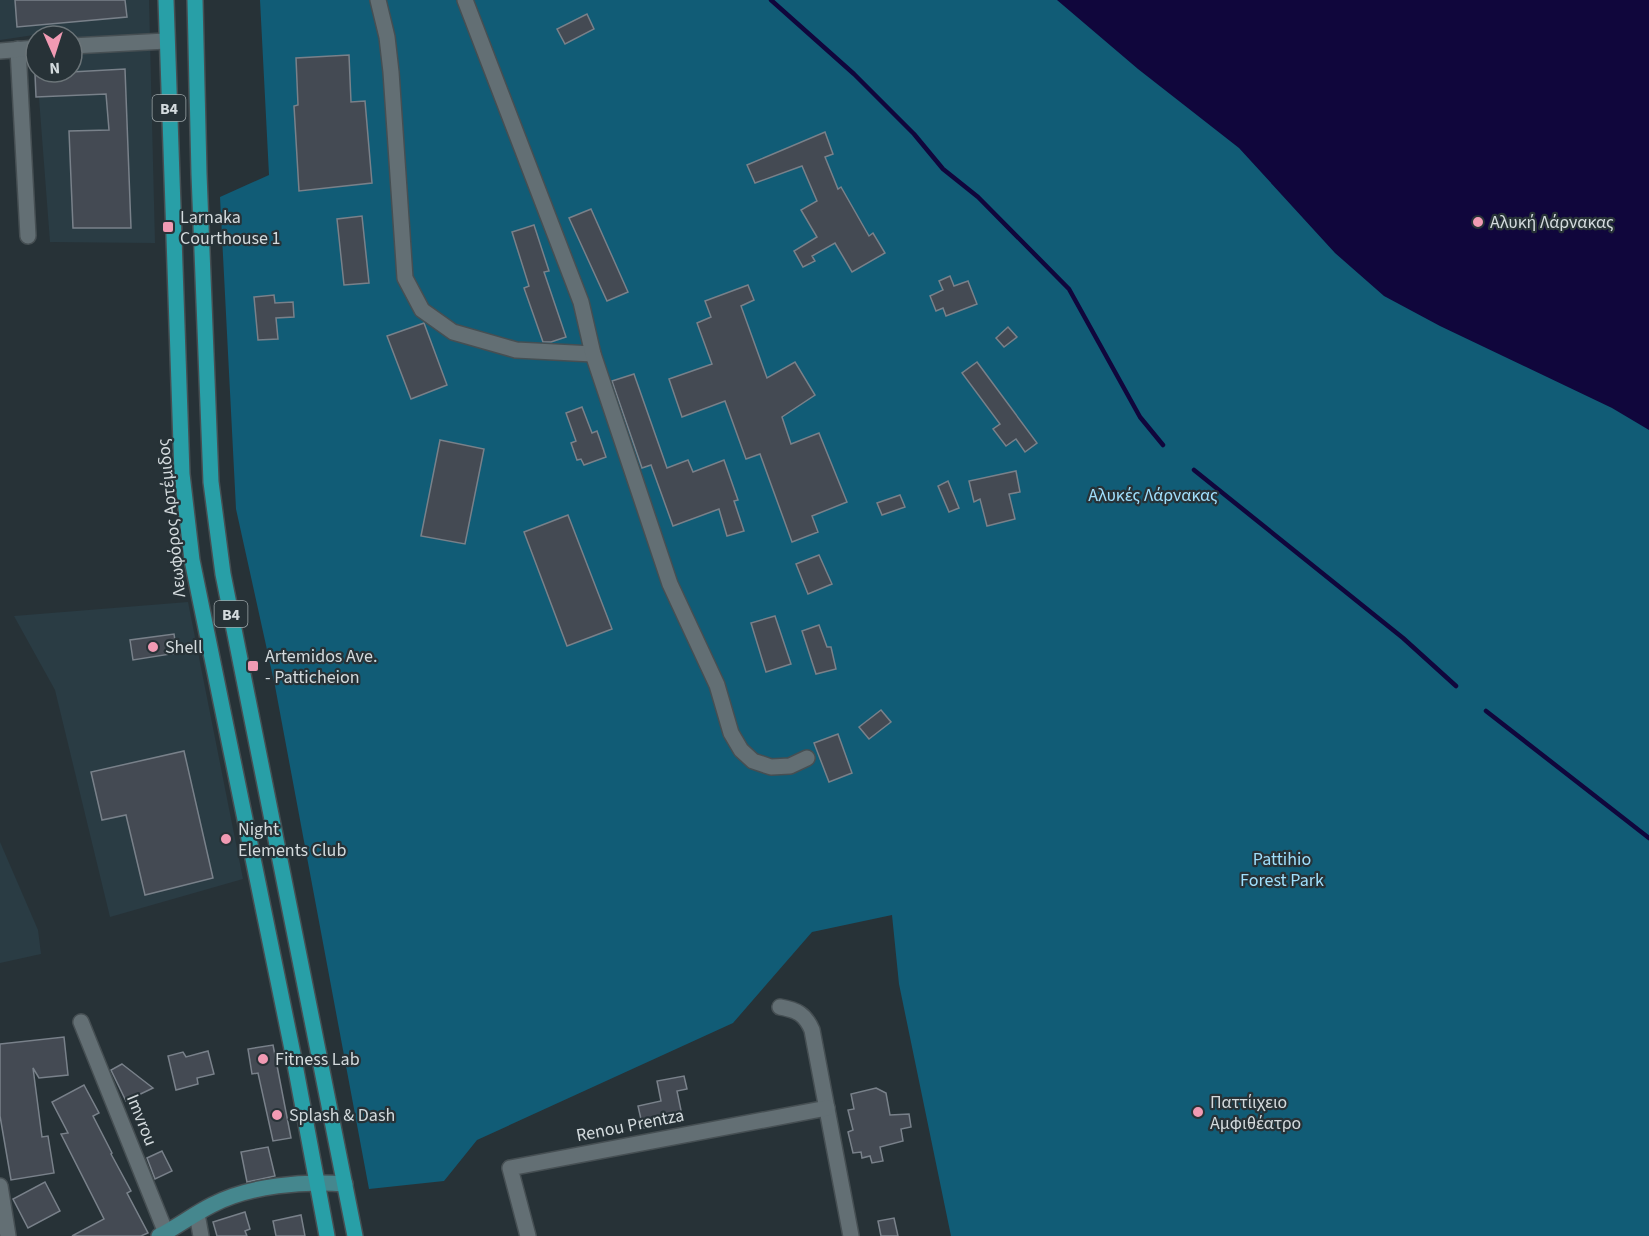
<svg xmlns="http://www.w3.org/2000/svg" width="1649" height="1236" font-family="'Source Sans 3',sans-serif">
<style>
.built{fill:#2a3c44}
.green{fill:#115c76}
.water{fill:#10063c}
.lines{fill:none;stroke-linecap:round;stroke-linejoin:round}
.stream{stroke:#10063c;stroke-width:4.5}
.building{fill:#444a53;stroke:#79818a;stroke-width:1.5}
.street-casing{stroke:#464f53;stroke-width:18}
.secondary-casing{stroke:#464f53;stroke-width:18}
.primary-casing{stroke:#464f53;stroke-width:18}
.street{stroke:#636f74;stroke-width:15}
.secondary{stroke:#45878e;stroke-width:15}
.primary{stroke:#289fa7;stroke-width:15}
.poi-dot{fill:#f19ab3;stroke:#273237;stroke-width:2}
.labels{text-anchor:middle;stroke-width:4.5;stroke-linejoin:round;paint-order:stroke}
.shield{fill:#273237;stroke:#9fa8ab;stroke-width:1.5}
.shield-label{font-size:16px;font-weight:bold;fill:#d3dadd}
.poi-label{font-size:18px;fill:#d3dadd;stroke:#273237;text-anchor:start}
.park-label{font-size:18px;fill:#a0dffc;stroke:#273237}
.street-label{font-size:18px;fill:#d3dadd;stroke:#273237}
</style>
<rect width="100%" height="100%" fill="#273237"/>
<g class="built">
<path d="M0,0H149L155,243L50,242L37,72H72V36H36V64L34,35L0,40Z"/>
<path d="M188,602L243,879L110,917L55,690L14,616Z"/>
<path d="M0,842L38,930L41,954L0,963Z"/>
</g>
<path class="green" d="M260,0H1649V1236H951L899,984L892,915L812,932L733,1023L477,1140L444,1181L369,1189L275,686L236,509L220,197L269,175Z"/>
<path class="water" d="M1057,0H1649V430L1612,408L1440,326L1384,296L1335,253L1239,148L1138,69Z"/>
<g class="lines">
<g class="stream">
<path d="M771,0L854,74L914,134L943,169L978,197L1069,289L1140,417L1163,445"/>
<path d="M1194,470L1403,638L1456,686"/>
<path d="M1486,711L1649,838"/>
</g>
</g>
<g class="building">
<path d="M15,0H125L127,17L17,27Z"/>
<path d="M587,14L594,29L565,44L557,29Z"/>
<path d="M349,55L351,102L365,101L372,183L299,191L294,106L298,105L296,58Z"/>
<path d="M125,69L131,228H73L69,131L109,130L106,94L36,97L35,74Z"/>
<path d="M825,132L833,154L825,157L838,189L841,187L869,236L873,233L885,253L852,272L835,243L812,256L815,261L803,267L794,251L817,237L801,210L817,201L802,166L755,183L747,165Z"/>
<path d="M591,209L628,292L607,301L569,218Z"/>
<path d="M362,216L369,283L344,285L337,219Z"/>
<path d="M534,225L549,271L544,272L566,337L551,342H543L524,288L529,286L512,232Z"/>
<path d="M950,276L954,286L968,281L977,304L946,316L943,308L936,311L930,296L943,290L939,281Z"/>
<path d="M748,285L754,300L741,306L767,378L795,362L815,395L782,417L791,444L819,433L847,502L812,516L818,532L792,542L760,454L746,459L725,401L682,417L669,379L712,364L697,323L711,317L705,301Z"/>
<path d="M274,295L275,303L293,302L294,317L276,318L278,339L258,340L254,297Z"/>
<path d="M424,323L447,385L411,399L387,336Z"/>
<path d="M1008,327L1017,337L1004,347L996,338Z"/>
<path d="M977,362L1037,443L1025,452L1016,439L1006,446L993,429L1000,424L962,373Z"/>
<path d="M634,374L667,468L688,460L693,472L724,460L738,500L734,501L744,531L727,536L719,509L673,526L651,465L642,468L612,381Z"/>
<path d="M582,407L592,433L597,431L606,457L584,465L581,459L577,460L571,443L576,441L566,413Z"/>
<path d="M440,440L484,449L465,544L421,536Z"/>
<path d="M1016,471L1020,492L1009,494L1015,519L987,526L980,499L974,502L969,481Z"/>
<path d="M948,481L959,508L949,512L938,486Z"/>
<path d="M900,495L905,507L882,515L877,503Z"/>
<path d="M568,515L612,629L567,646L524,532Z"/>
<path d="M819,555L832,584L808,594L796,564Z"/>
<path d="M775,616L791,664L766,672L751,623Z"/>
<path d="M819,625L827,647H831L836,669L816,674L802,631Z"/>
<path d="M174,634L177,653L133,660L130,640Z"/>
<path d="M881,710L891,722L869,739L859,727Z"/>
<path d="M838,734L852,773L829,782L814,743Z"/>
<path d="M184,751L213,878L145,895L126,815L102,820L91,772Z"/>
<path d="M64,1037L68,1075L39,1078L33,1068L42,1137L48,1136L54,1173L11,1180L0,1116V1044Z"/>
<path d="M273,1045L291,1138L273,1141L258,1073L252,1074L248,1049Z"/>
<path d="M208,1051L214,1074L197,1078L198,1084L176,1090L168,1056L183,1052L186,1057Z"/>
<path d="M122,1064L153,1088L126,1101L111,1070Z"/>
<path d="M684,1076L687,1089L677,1091L683,1120L643,1128L638,1106L661,1101L657,1081Z"/>
<path d="M84,1085L99,1113L93,1116L112,1153L111,1154L131,1191L127,1193L148,1233L141,1236H72L104,1219L61,1134L68,1133L52,1102Z"/>
<path d="M876,1088L886,1093L890,1115L909,1114L911,1127L901,1129L903,1141L880,1147L883,1161L872,1163L870,1156L862,1158L861,1152L853,1153L848,1132L853,1130L848,1110L854,1109L851,1094Z"/>
<path d="M268,1147L275,1176L247,1182L241,1152Z"/>
<path d="M162,1151L172,1171L155,1179L147,1158Z"/>
<path d="M45,1182L60,1211L28,1228L13,1199Z"/>
<path d="M245,1212L250,1229L245,1231L247,1236H217L213,1222Z"/>
<path d="M301,1215L305,1236H276L273,1221Z"/>
<path d="M894,1218L898,1236H881L878,1221Z"/>
</g>
<g class="lines">
<defs>
<g id="street">
<path d="M378,0L387,37L391,72L405,278L422,310L453,332L516,350L593,354"/>
<path d="M465,0L581,302L593,354L670,584L717,685L731,733L741,750L753,761L771,767L790,766L807,758"/>
<path d="M72,46L166,41"/>
<path d="M18,49L28,236"/>
<path d="M0,51L36,48"/>
<path d="M780,1007C797,1010 805,1014 812,1030L851,1236"/>
<path d="M81,1022L166,1233"/>
<path d="M0,1186L8,1236"/>
<path d="M197,1214L201,1236"/>
<path d="M528,1236L510,1168L827,1108"/>
</g>
<path id="secondary" d="M159,1236C177,1227 194,1214 212,1205C250,1185 304,1181 345,1184"/>
<g id="primary">
<path d="M166,0L182,474L192,560L293,1054L327,1236"/>
<path d="M195,0L199,174L211,482L223,574L355,1236"/>
</g>
</defs>
<use href="#street" class="street-casing"/>
<use href="#secondary" class="secondary-casing"/>
<use href="#primary" class="primary-casing"/>
<use href="#street" class="street"/>
<use href="#secondary" class="secondary"/>
<use href="#primary" class="primary"/>
</g>
<g class="poi-dot">
<circle cx="1478" cy="222" r="6"/>
<rect x="162" y="221" width="12" height="12" rx="3"/>
<circle cx="153" cy="647" r="6"/>
<rect x="247" y="660" width="12" height="12" rx="3"/>
<circle cx="226" cy="839" r="6"/>
<circle cx="263" cy="1059" r="6"/>
<circle cx="1198" cy="1112" r="6"/>
<circle cx="277" cy="1115" r="6"/>
</g>
<g class="labels">
<g class="shield">
<rect x="152.5" y="95" width="33" height="26" rx="4.5"/>
<rect x="214.5" y="601" width="33" height="26" rx="4.5"/>
</g>
<g class="shield-label">
<text x="169" y="114">B4</text>
<text x="231" y="620">B4</text>
</g>
<g class="poi-label">
<text x="180" y="223">Larnaka<tspan x="180" dy="21">Courthouse 1</tspan></text>
<text x="1490" y="228">Αλυκή Λάρνακας</text>
<text x="165" y="653">Shell</text>
<text x="265" y="662">Artemidos Ave.<tspan x="265" dy="21">- Patticheion</tspan></text>
<text x="238" y="835">Night<tspan x="238" dy="21">Elements Club</tspan></text>
<text x="275" y="1065">Fitness Lab</text>
<text x="1210" y="1108">Παττίιχειο<tspan x="1210" dy="21">Αμφιθέατρο</tspan></text>
<text x="289" y="1121">Splash &amp; Dash</text>
</g>
<g class="park-label">
<text x="1153" y="501">Αλυκές Λάρνακας</text>
<text x="1282" y="865">Pattihio<tspan x="1282" dy="21">Forest Park</tspan></text>
</g>
<g class="street-label">
<text transform="translate(171 518) rotate(-96)" y="6">Λεωφόρος Αρτέμιδος</text>
<text transform="translate(142 1120) rotate(68)" y="6">Imvrou</text>
<text transform="translate(630 1125) rotate(-11)" y="6">Renou Prentza</text>
</g>
</g>
<g transform="translate(54 54) rotate(177)"><circle r="28" fill="#273237" stroke="#6c7579" stroke-width="1.5"/>
<path d="M0-4.5L10 22L0 15L-10 22Z" fill="#f19ab3"/>
<text y="-9" font-size="16" font-weight="bold" text-anchor="middle" fill="#d3dadd">N</text>
</g>
</svg>
